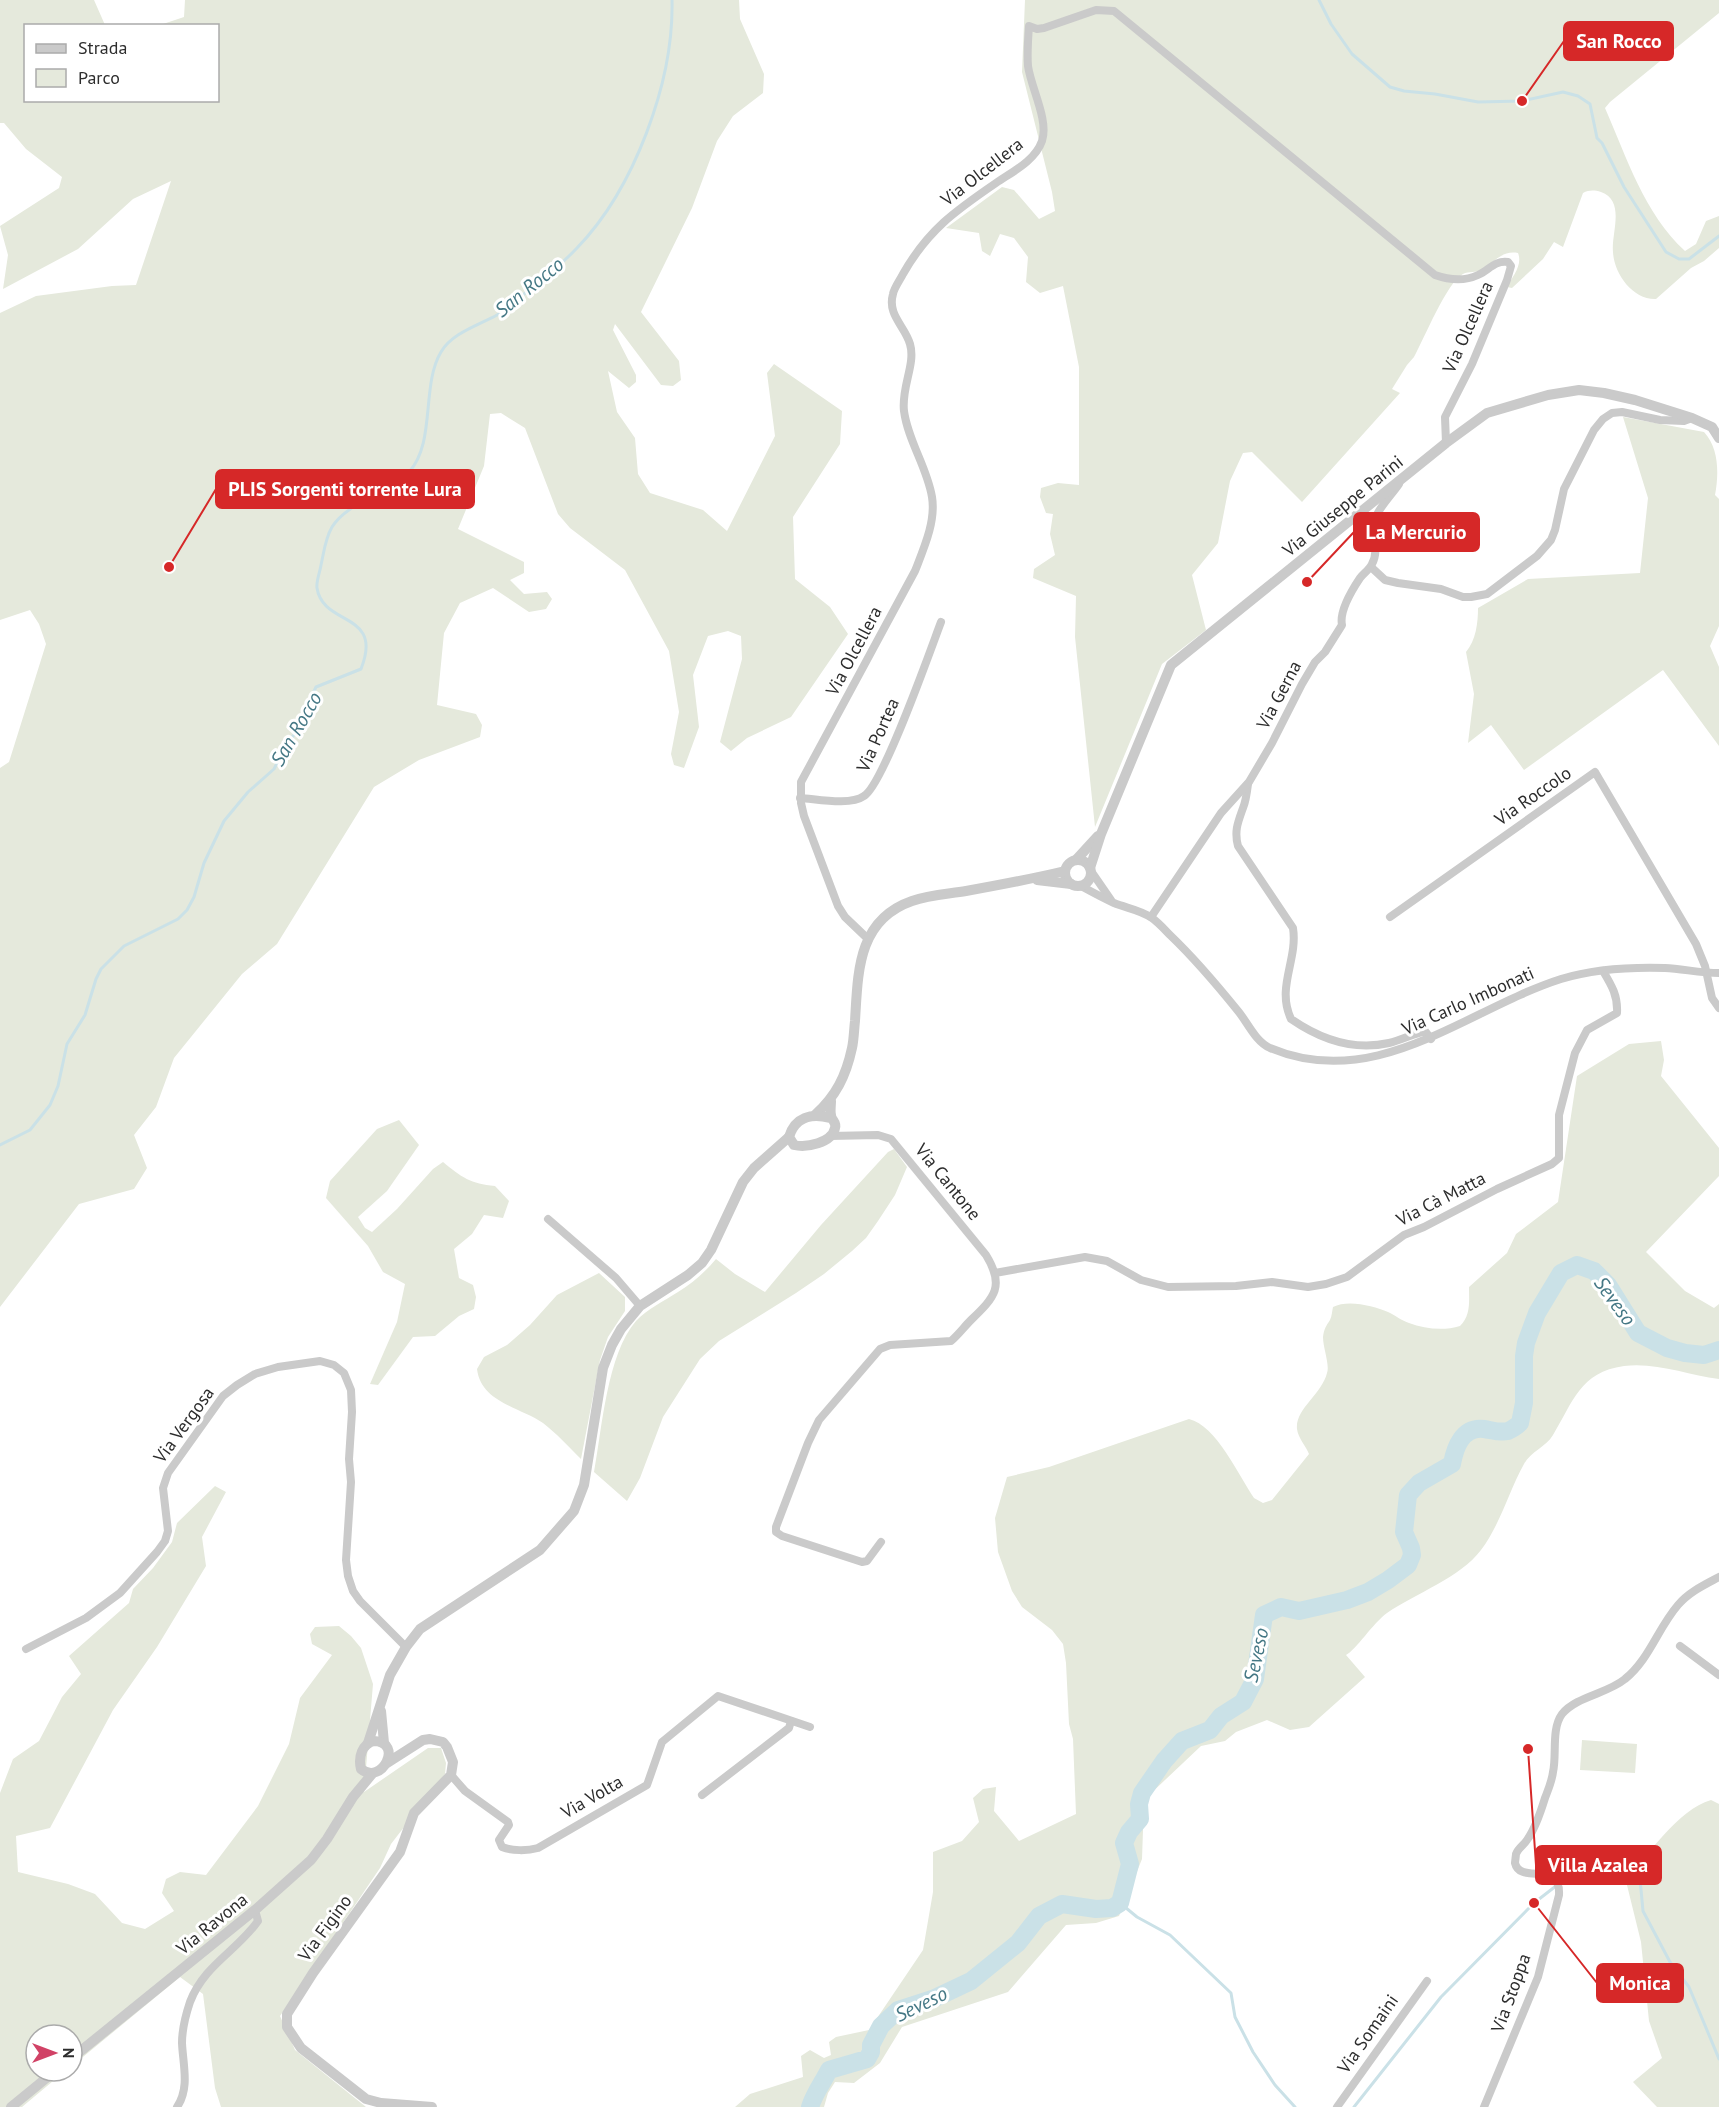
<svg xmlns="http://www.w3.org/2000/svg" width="1719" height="2107" font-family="'PT Sans',sans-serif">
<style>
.green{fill:#e5e9dc}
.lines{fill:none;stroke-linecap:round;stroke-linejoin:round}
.stream{stroke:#cae1e7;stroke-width:3}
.river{stroke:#cae1e7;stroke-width:18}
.minor{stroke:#cacaca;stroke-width:8}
.tertiary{stroke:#cacaca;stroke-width:10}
.labels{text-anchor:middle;stroke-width:6;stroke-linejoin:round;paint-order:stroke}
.street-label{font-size:18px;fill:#2d2d2d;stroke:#fff}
.water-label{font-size:20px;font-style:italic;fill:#457885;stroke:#fff}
.leader{fill:none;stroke:#d62828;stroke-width:2}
.callout-dot{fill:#d62828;stroke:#fff;stroke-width:2}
.callout{fill:#d62828;stroke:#d62828;stroke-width:2}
.callout-label{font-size:20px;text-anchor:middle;font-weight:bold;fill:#fff}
</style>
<rect width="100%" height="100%" fill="#fff"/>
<g class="green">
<path d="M0,0H94L105,25L26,26V100H218V26L160,25L184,17L185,0H739L740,19L764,74L763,93L733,116L717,141L692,208L641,312L679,361L681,380L673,386L661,385L615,324L613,330L636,375V382L629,388L608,371L617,412L635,438L638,474L650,493L703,510L727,531L775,436L767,373L774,364L842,411L840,444L793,517L795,579L830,607L848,634L791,717L747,738L731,751L720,742L742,659L741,636L728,631L708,636L693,675L699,727L684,768L674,765L671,754L679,712L669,651L625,570L570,528L558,514L525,428L501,413L490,414L484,466L458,529L524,562V573L510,580L524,594L547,592L552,599L546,609L529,612L493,588L460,603L444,633L437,705L476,714L482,725L480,737L419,760L374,787L277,944L242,974L174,1058L156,1107L134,1135L147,1168L134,1189L79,1204L0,1307V768L9,762L46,644L39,624L30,610L0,620V313L36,296L112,286L136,285L171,181L133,199L78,249L3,289L8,255L0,226L59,188L62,177L26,149L4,123H0Z"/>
<path d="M1025,0H1719V13L1610,102L1605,108C1627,158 1644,213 1685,251L1696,244L1706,221L1719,216V248L1704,261L1691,268L1656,299C1633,300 1614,274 1613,252C1611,233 1626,201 1601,192C1594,190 1589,190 1583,193L1563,247L1554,242L1543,259L1512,288L1507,287C1512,277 1523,265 1518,253C1501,250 1494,263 1481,270C1476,273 1469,271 1463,274C1447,282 1424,339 1414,357L1407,365L1392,389L1400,393L1302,502L1252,452L1243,453L1230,481L1218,543L1192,575L1206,630L1162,664L1095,827L1075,637L1076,596L1033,578L1034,569L1055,555L1050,534L1053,514L1046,513L1040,497L1041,488L1058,483L1079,485V367L1063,286L1040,293L1026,282L1028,257L1014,238L1000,234L990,256L982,251L979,233L946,228L1002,187L1014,190L1039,219L1055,211L1052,192L1022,72Z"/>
<path d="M1623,417L1704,432C1719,448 1719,474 1715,495L1719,499V626L1710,646L1719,667V746L1663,670L1524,770L1491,725L1468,743L1474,694L1466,652C1476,640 1478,623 1478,608L1528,579L1640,573L1648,498Z"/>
<path d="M1661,1041L1664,1060L1661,1076L1719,1148V1176L1646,1252L1685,1291L1714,1308L1719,1304V1379C1688,1375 1656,1362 1624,1366C1580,1372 1573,1402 1553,1435C1546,1447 1531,1451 1524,1464C1509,1491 1500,1525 1481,1550C1460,1578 1416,1593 1387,1613C1373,1623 1356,1650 1346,1655L1365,1677L1309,1727L1290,1730L1267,1720L1236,1732L1225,1741L1201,1746L1147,1797L1144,1801L1142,1859L1119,1916L1096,1923L1066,1925L1008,1992L902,2027L880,2063L854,2083L835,2082L828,2093L824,2107H735L750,2094L803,2077L801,2056L810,2050L824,2058L831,2055L829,2042L836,2037L869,2030L923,1950L933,1892V1852L962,1841L979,1822L973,1798L983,1789L996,1787L994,1811L1019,1841L1076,1814L1073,1739L1069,1724L1066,1663L1063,1644L1052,1630L1022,1607L1012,1591L998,1552L995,1518L1007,1477L1049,1467L1189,1419C1216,1425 1239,1476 1254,1498L1263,1503L1272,1500L1309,1454C1306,1446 1298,1438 1297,1429C1295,1409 1322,1394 1327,1373C1330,1365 1323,1348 1323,1337C1324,1329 1326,1326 1330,1320C1332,1316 1332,1311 1333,1307C1348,1299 1374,1306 1388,1312C1395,1315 1402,1321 1409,1323C1425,1329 1444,1331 1460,1326C1471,1315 1469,1301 1469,1287L1507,1253L1516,1234L1558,1202L1577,1076L1629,1044Z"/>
<path d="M399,1120L419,1145L387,1191L358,1217L365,1228L372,1232L397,1209L433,1169L443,1162C461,1177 471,1184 495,1186L509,1201L503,1218L484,1215L472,1234L454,1249L459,1278L473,1285L476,1297L474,1309L459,1316L435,1336L413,1337L378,1385L370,1384L397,1322L405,1284L383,1272L368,1246L326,1198L330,1181L377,1129Z"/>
<path d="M894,1149L907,1167L895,1195L878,1221L866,1238L852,1251L824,1274L796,1293L719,1341L700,1359L663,1417L640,1478L627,1501L594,1472C602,1429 607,1354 636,1321C647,1309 664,1301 678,1292C693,1283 705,1272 716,1259L735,1274L765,1292L821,1225L888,1152Z"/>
<path d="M599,1273L625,1297V1311L608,1337L600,1360L581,1459C569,1447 556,1433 543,1423C519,1407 481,1402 477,1369L484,1357L507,1345L530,1325L557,1295Z"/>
<path d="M215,1486L226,1492L202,1537L206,1566L157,1647L113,1710L50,1828L16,1836L18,1872L68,1884L95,1894L122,1923L145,1929L174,1911L162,1893L166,1879L180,1872L206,1875L258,1806L289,1744L300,1698L332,1655L312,1644L310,1634L315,1627L339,1626L351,1636L361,1648L373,1684L364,1792L428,1748H441L446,1763L445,1774L391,1844L380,1868L280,2016L295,2050L366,2107H221L215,2088L203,1994L180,1977L72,2066V2035H36V2071H65L22,2107H0V1793L13,1759L39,1741L62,1697L81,1674L69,1656L129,1603L133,1589L153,1568L172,1542L177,1523Z"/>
<path d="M1582,1740L1637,1744L1635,1773L1580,1770Z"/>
<path d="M1711,1800L1719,1804V2107H1657L1633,2082L1662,2058L1649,2021L1641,1942L1625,1877C1652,1853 1677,1810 1711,1800Z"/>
</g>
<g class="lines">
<g class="stream">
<path d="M1319,0L1331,24L1352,54L1390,87L1404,91L1435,94L1478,102L1522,101L1563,92L1578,96L1590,104L1597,138L1602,143L1624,187L1666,252L1679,259H1689L1719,236"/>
<path d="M0,1145L30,1130L50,1105L58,1086L67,1044L85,1015L96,979L101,969L124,946L178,919L187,910L194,897L204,863L224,821L248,792L274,769L288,742L299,729L302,717L316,687L361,669C384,611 323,627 317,588C316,581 320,572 321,565C324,552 325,539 332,527C348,501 388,495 409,472C436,443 421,385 441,352C452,333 479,325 497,315C504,311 509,306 515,301C537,284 558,268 577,248C634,189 674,82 672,0"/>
<path d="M1120,1903L1137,1917L1170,1935L1231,1993L1235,2017L1253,2052L1275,2085L1295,2107"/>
<path d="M1354,2107L1441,1997L1534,1903L1574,1872L1590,1865L1612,1863L1624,1866L1635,1873L1640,1879L1643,1911L1670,1962L1689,1987L1719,2059"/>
</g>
<path class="river" d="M810,2107C815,2092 822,2084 829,2070L867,2059L871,2052V2045L881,2026L898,2010L935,1998L971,1981L1018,1943L1039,1916L1062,1904L1096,1909L1112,1908L1120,1903L1130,1864L1124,1843L1129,1832L1140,1819L1139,1804L1142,1793L1164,1761L1182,1741L1210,1730L1221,1716L1243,1702L1255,1679L1264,1615L1281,1607L1299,1611L1347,1600L1368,1592L1388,1580L1408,1565L1412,1555L1411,1548L1404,1532L1408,1495L1419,1483L1452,1464C1455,1447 1463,1426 1484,1429C1492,1430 1499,1433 1508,1431C1512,1429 1517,1426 1520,1423L1524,1403V1356L1526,1343L1537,1313L1561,1273L1577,1265L1594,1271L1608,1285L1638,1333L1667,1348L1685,1353L1704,1355L1719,1350"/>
<g class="minor">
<path d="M1371,567L1385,580L1398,583L1441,589L1463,597H1471L1487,594L1537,556L1551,540L1555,530L1564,489L1594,430L1603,419L1612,413L1622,412L1660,420L1684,421L1692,418"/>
<path d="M1248,784C1247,792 1246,801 1243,808C1238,822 1234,831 1238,846L1293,928C1298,960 1276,987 1291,1019C1320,1039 1354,1051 1389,1043C1401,1040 1413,1034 1425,1031L1431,1039"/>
<path d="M800,798C817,799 850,806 864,796C883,785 930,651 941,622"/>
<path d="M1091,871L1111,900"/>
<path d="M1081,886C1092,892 1103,898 1114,903C1126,908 1141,910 1152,918C1159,923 1165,930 1171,936C1196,960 1217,985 1238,1011C1248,1023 1255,1041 1270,1048C1376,1093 1467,1009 1561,979C1594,969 1631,967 1665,968C1683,969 1701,973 1719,973"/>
<path d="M1151,917L1221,813L1249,782L1272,743L1302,684L1315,662L1325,652L1342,625C1339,611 1352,590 1360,578C1364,573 1369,570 1372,564C1379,551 1373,540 1373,527C1374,512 1391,496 1399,484"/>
<path d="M1390,917L1595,772L1696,944L1705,966L1712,998L1719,1008"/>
<path d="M868,939L845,917L838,906L804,816L801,803V782L915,571C924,548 936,521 932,497C927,467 908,441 904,411C901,387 916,364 910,344C905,326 887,315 893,294C894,288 900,280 903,274C928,230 955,211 996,183C1012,172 1035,161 1042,141C1049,120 1031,88 1028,66C1027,53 1028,39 1029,26L1037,29L1044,28L1096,10L1114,11L1435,275C1449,280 1463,282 1478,275C1489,270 1495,260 1508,262L1511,266L1507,280L1472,364L1445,417L1446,443"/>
<path d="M830,1136L878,1135L891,1139L986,1255C1005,1286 995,1297 971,1320C964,1327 958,1335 951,1341L890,1345L880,1349L819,1420L808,1443L776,1527V1532L782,1536L862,1562L867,1561L881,1542"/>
<path d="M548,1219L616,1278L640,1306"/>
<path d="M995,1273L1085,1257L1107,1261L1141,1280L1168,1287L1236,1286L1272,1282L1308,1287L1326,1284L1347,1277L1404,1235L1424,1227L1497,1189L1552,1164L1559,1158V1115L1575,1053L1587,1030L1617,1013C1618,996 1612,986 1603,971"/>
<path d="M1680,1646L1719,1675"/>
<path d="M26,1649L86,1618L120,1593L157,1552L165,1541L168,1531L163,1488L168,1473L223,1396L237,1385L255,1374L278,1367L320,1361L334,1365L344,1373L351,1390L352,1412L349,1459L351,1482L346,1560L348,1576L353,1591L360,1601L406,1647"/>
<path d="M451,1775L465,1791L508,1822L509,1825L499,1840L502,1847C512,1851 527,1851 538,1848L647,1785L662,1742L718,1696L810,1727"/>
<path d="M702,1795L789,1728L791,1721"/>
<path d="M177,2107C190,2088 183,2065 182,2043C182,2031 186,2014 190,2002C204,1965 237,1951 258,1921L255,1910"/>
<path d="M1337,2107L1427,1981"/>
<path d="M1484,2107L1538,1977L1559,1895C1561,1860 1520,1885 1515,1863C1515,1862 1516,1855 1516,1854C1518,1848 1524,1845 1527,1840C1535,1829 1541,1811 1545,1798C1548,1790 1552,1781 1553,1772C1557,1755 1551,1729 1562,1714C1577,1696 1607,1694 1625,1679C1649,1660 1658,1628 1678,1605C1689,1592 1704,1585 1719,1577"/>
</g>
<g class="tertiary">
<circle cx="1078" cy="873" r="13"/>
<path d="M1076,860L1098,836"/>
<path d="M1090,868L1101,834L1171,665L1446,443L1487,413L1548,395L1579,390L1604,393L1635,400L1692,418L1712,427L1719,438"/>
<path d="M1037,880L1071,884"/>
<path d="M815,1115C836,1096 846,1076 852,1048C854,1039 854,1029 855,1021C858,973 857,920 912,901C929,895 948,894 966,891C999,885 1032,879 1065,871"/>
<path d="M830,1118C811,1113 795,1117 789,1137L794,1145C806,1148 832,1143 835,1128C837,1122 831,1120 831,1115C830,1111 831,1105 831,1101"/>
<path d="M381,1711L384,1743"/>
<path d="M374,1741C404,1742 382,1786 361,1769C358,1757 362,1744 374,1741Z"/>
<path d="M368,1743L390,1675L406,1647L420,1629L540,1550L574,1511L584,1485L603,1368L612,1345L621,1329L640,1306L688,1275L702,1263L711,1250L743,1182L754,1168L789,1137"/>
<path d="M387,1763L423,1740L430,1739L443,1742L447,1747L453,1762L451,1775L414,1813L400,1852L313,1973L287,2014V2027L301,2048L366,2099L381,2103L432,2107"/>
<path d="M72,2058L255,1910L311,1860L327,1839L353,1797L372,1774"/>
<path d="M11,2107L55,2071"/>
</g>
</g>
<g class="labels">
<g class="street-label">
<text transform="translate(982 172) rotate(-38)" y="6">Via Olcellera</text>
<text transform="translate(1468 327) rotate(-66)" y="6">Via Olcellera</text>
<text transform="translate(1343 506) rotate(-39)" y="6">Via Giuseppe Parini</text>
<text transform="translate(854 651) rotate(-62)" y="6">Via Olcellera</text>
<text transform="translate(1279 695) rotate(-62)" y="6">Via Gerna</text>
<text transform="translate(878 735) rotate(-66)" y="6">Via Portea</text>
<text transform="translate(1533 796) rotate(-35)" y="6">Via Roccolo</text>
<text transform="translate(1468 1001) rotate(-24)" y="6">Via Carlo Imbonati</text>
<text transform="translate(948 1182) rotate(51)" y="6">Via Cantone</text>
<text transform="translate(1441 1199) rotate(-27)" y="6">Via Cà Matta</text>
<text transform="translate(184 1425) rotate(-54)" y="6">Via Vergosa</text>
<text transform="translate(592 1797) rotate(-30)" y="6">Via Volta</text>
<text transform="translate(212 1924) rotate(-39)" y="6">Via Ravona</text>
<text transform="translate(325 1928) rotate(-54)" y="6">Via Figino</text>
<text transform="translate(1511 1993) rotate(-70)" y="6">Via Stoppa</text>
<text transform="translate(1368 2034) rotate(-55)" y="6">Via Somaini</text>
</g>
<g class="water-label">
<text transform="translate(529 287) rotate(-39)" y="7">San Rocco</text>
<text transform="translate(296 729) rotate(-60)" y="7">San Rocco</text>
<text transform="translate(1615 1301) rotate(54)" y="7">Seveso</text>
<text transform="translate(1256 1655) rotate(-78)" y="7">Seveso</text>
<text transform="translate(921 2004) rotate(-26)" y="7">Seveso</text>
</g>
</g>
<path class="leader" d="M1522 101L1564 41M169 567L216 489M1307 582L1354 532M1528 1749L1536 1865M1534 1903L1597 1983"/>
<g class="callout-dot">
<circle cx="1522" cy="101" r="6"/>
<circle cx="169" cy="567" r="6"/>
<circle cx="1307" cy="582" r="6"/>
<circle cx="1528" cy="1749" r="6"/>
<circle cx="1534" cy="1903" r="6"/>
</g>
<g class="callout">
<rect x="1564" y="22" width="109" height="38" rx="6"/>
<rect x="216" y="470" width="258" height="38" rx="6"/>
<rect x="1354" y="513" width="125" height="38" rx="6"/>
<rect x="1536" y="1846" width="125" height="38" rx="6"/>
<rect x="1597" y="1964" width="86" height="38" rx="6"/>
</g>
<g class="callout-label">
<text x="1619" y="48">San Rocco</text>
<text x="345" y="496">PLIS Sorgenti torrente Lura</text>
<text x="1416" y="539">La Mercurio</text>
<text x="1598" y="1872">Villa Azalea</text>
<text x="1640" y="1990">Monica</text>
</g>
<rect x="24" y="24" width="195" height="78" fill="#ffffff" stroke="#ababab" stroke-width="1.5"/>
<rect x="36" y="44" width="30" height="9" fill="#cacaca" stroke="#ababab" stroke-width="1.5"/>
<text x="78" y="54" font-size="18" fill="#2d2d2d">Strada</text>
<rect x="36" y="69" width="30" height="18" fill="#e5e9dc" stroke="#ababab" stroke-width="1.5"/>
<text x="78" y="84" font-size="18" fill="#2d2d2d">Parco</text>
<g transform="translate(54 2053) rotate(90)"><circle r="28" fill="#ffffff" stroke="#ababab" stroke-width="1.5"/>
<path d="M0-4.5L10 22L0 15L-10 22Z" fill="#d14266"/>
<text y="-9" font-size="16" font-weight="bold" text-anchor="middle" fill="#2d2d2d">N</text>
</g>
</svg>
